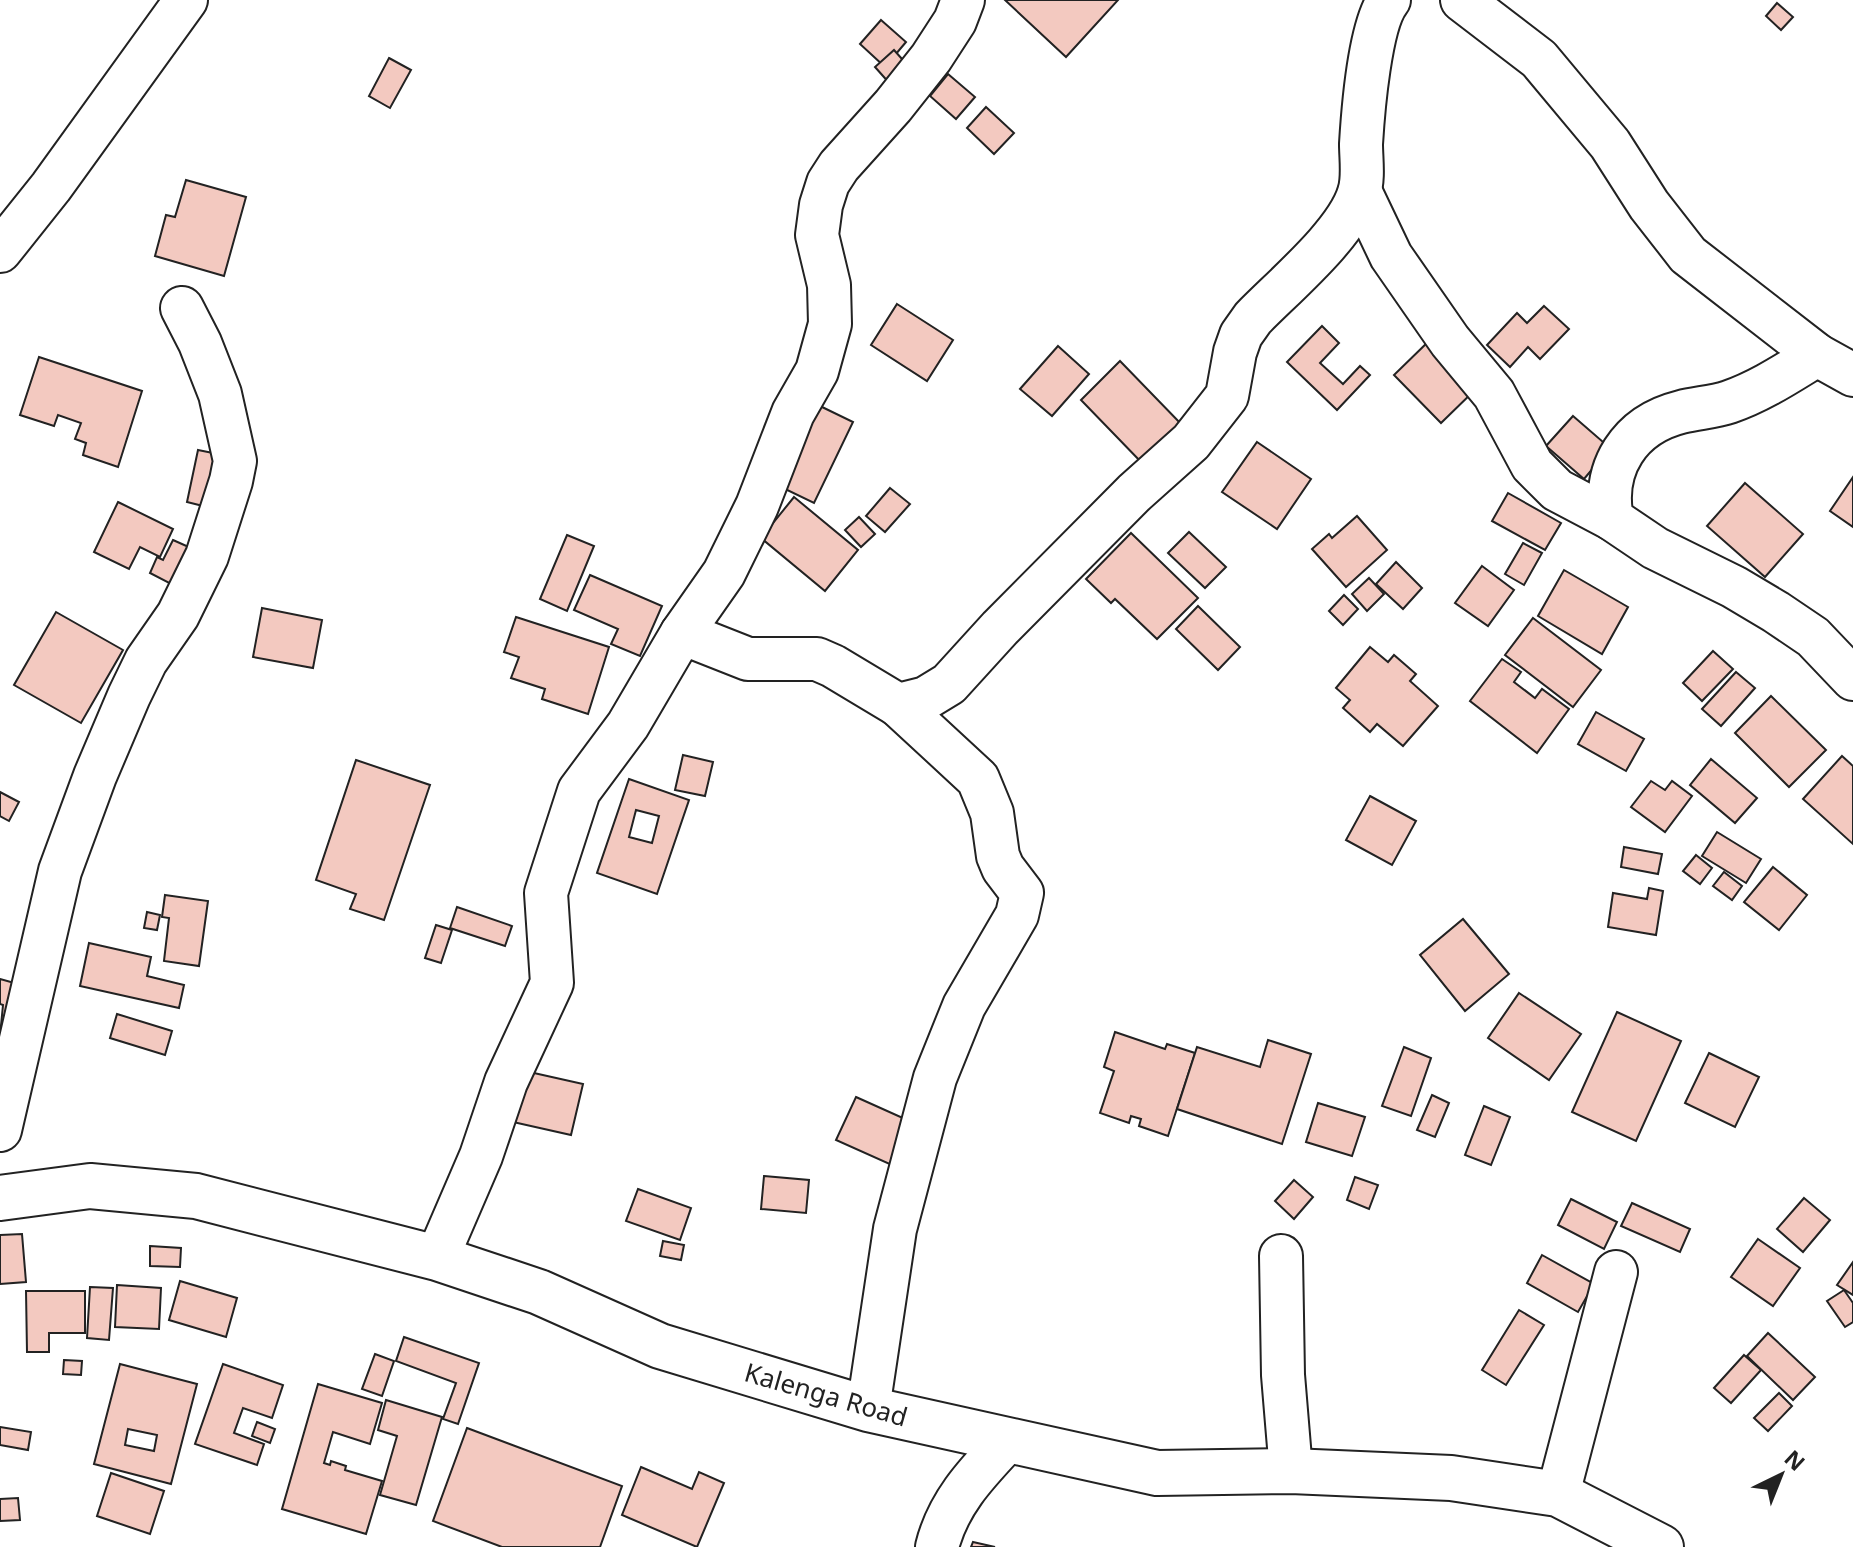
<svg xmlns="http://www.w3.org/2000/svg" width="1853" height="1547" font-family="'Noto Sans',sans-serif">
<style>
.building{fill:#f3c9c0;stroke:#222;stroke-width:2;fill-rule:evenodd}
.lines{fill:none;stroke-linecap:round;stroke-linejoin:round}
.minor-casing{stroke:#222;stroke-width:46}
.major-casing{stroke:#222;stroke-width:48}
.minor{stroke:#fff;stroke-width:42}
.major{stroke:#fff;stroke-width:44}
.labels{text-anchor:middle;stroke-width:6;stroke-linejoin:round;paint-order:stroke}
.street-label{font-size:26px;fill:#222;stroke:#fff}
</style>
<rect width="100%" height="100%" fill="#fff"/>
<g class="building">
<path d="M1005,0H1118L1066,57Z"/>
<path d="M1777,3L1793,17L1781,30L1766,16Z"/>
<path d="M881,20L906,42L885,67L860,44Z"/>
<path d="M894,50L910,68L891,85L875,67Z"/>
<path d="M389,58L411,70L390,108L369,96Z"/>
<path d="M948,74L975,97L956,119L930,96Z"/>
<path d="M986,107L1014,133L994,154L967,128Z"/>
<path d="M186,180L246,197L224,276L155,256L166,215L175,217Z"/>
<path d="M897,304L953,340L927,381L871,345Z"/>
<path d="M1544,306L1569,329L1540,359L1528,347L1510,367L1487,345L1517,313L1527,323Z"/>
<path d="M1322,326L1339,343L1320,363L1343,384L1360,366L1370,375L1337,410L1287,362Z"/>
<path d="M1431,339L1478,387L1441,423L1394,375Z"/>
<path d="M1058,346L1089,374L1052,416L1020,389Z"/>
<path d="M39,357L142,391L118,467L83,455L86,443L75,439L81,423L58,415L54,426L20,415Z"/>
<path d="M1120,361L1184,427L1144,465L1081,400Z"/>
<path d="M820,406L853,422L814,503L781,487Z"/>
<path d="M1573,416L1610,448L1584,479L1546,446Z"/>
<path d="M1257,442L1311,479L1277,529L1222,492Z"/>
<path d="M198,450L223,455L211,508L187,502Z"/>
<path d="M1853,477V527L1830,511Z"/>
<path d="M1745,483L1803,534L1765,577L1707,526Z"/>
<path d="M890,488L910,504L885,532L866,516Z"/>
<path d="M1508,493L1561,523L1545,550L1492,521Z"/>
<path d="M794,497L858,550L825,591L761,538Z"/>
<path d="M118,502L173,529L160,557L140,547L129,569L94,552Z"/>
<path d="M1357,516L1387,550L1346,587L1312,549L1329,534L1332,538Z"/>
<path d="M859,517L875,534L861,547L845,530Z"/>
<path d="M1189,532L1226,567L1205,588L1168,553Z"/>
<path d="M1131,533L1198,598L1157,639L1115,599L1111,603L1086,579Z"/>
<path d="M567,535L594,546L567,611L540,599Z"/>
<path d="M173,540L191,548L173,585L150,573L157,557L163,560Z"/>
<path d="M1523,543L1542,553L1524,585L1505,574Z"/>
<path d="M1396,562L1422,588L1403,609L1376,584Z"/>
<path d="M1482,566L1514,590L1488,626L1455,603Z"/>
<path d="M1564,570L1628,607L1602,654L1538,616Z"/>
<path d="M590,575L662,606L640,656L611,644L618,629L574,610Z"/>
<path d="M1369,578L1384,594L1367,611L1352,594Z"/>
<path d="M1344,595L1358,609L1343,625L1329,611Z"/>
<path d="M1198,606L1240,647L1218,670L1176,629Z"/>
<path d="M262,608L322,620L313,668L253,657Z"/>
<path d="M56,612L123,650L81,723L14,685Z"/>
<path d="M516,617L609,647L588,714L542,699L545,689L511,678L519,657L504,652Z"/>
<path d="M1533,618L1601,670L1573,707L1505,655Z"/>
<path d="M1370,647L1388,662L1394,655L1416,674L1410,681L1438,706L1403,746L1377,724L1370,732L1343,708L1350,700L1336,688Z"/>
<path d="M1713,651L1733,669L1702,701L1683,683Z"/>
<path d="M1502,659L1521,672L1514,682L1535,698L1542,689L1569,709L1537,753L1470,701Z"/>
<path d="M1736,672L1755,688L1721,726L1702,709Z"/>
<path d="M1771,696L1826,750L1789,787L1735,733Z"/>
<path d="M1596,712L1644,739L1626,771L1578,744Z"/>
<path d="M683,755L713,762L705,796L675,790Z"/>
<path d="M1842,756L1853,766V844L1803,799Z"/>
<path d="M1711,759L1757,798L1735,823L1690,785Z"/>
<path d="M356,760L430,785L384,920L350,909L356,894L316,880Z"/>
<path d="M629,779L689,800L657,894L597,873ZM636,810L659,816L652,843L629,837Z"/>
<path d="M1651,781L1665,790L1672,781L1692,796L1665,832L1631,807Z"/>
<path d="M0,792L19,802L9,821L0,816Z"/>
<path d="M1370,796L1416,821L1392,865L1346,840Z"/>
<path d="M1717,832L1761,859L1746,883L1702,856Z"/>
<path d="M1624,847L1662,854L1658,874L1621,867Z"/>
<path d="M1696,855L1712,868L1700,884L1683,871Z"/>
<path d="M1773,867L1807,895L1779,930L1744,902Z"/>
<path d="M1724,872L1742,886L1732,900L1713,886Z"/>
<path d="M1649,888L1663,891L1656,935L1608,927L1613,893L1647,899Z"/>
<path d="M165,895L208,901L199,966L164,961L169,918L162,917Z"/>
<path d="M457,907L512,926L505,946L450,928Z"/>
<path d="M147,912L160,915L157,930L144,928Z"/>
<path d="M1463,919L1509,974L1465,1011L1420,955Z"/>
<path d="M436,925L452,930L441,963L425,958Z"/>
<path d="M89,943L151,957L147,976L184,985L179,1008L80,986Z"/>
<path d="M0,979L25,986L9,1039L0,1036L3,1005L0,1004Z"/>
<path d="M1519,993L1581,1034L1549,1080L1488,1038Z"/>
<path d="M1617,1012L1681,1041L1636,1141L1572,1112Z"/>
<path d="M117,1014L172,1031L165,1055L110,1038Z"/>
<path d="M1115,1032L1165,1049L1167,1044L1195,1053L1168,1136L1139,1126L1141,1119L1131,1116L1129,1123L1100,1113L1114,1071L1104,1067Z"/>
<path d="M1268,1040L1311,1054L1282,1144L1177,1109L1197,1047L1260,1067Z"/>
<path d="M1404,1047L1431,1058L1411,1116L1382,1106Z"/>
<path d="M1709,1053L1759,1077L1735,1127L1685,1103Z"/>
<path d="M525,1071L583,1084L571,1135L513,1122Z"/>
<path d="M1432,1095L1449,1103L1435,1137L1417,1130Z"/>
<path d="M856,1097L914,1123L894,1166L836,1140Z"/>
<path d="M1318,1103L1365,1117L1352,1156L1306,1142Z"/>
<path d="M1484,1106L1510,1117L1491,1165L1465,1155Z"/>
<path d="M764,1176L809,1180L806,1213L761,1209Z"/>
<path d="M1355,1177L1378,1185L1369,1209L1347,1200Z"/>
<path d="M1294,1180L1313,1197L1294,1219L1275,1201Z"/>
<path d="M638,1189L691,1208L680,1240L626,1221Z"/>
<path d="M1804,1198L1830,1220L1803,1252L1777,1229Z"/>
<path d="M1571,1199L1617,1222L1604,1249L1558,1225Z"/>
<path d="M1632,1203L1690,1229L1680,1252L1621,1226Z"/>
<path d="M22,1234L26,1282L0,1284V1235Z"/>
<path d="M1758,1239L1800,1268L1773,1306L1731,1277Z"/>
<path d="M663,1241L684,1245L681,1260L660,1256Z"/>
<path d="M150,1246L181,1248L180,1267L150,1266Z"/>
<path d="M1542,1255L1594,1284L1578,1312L1527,1283Z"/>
<path d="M1853,1262V1295L1837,1285Z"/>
<path d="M180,1281L237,1298L226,1337L169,1320Z"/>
<path d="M117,1285L161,1288L159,1329L115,1327Z"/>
<path d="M90,1287L113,1288L109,1340L87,1338Z"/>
<path d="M1844,1290L1853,1303V1322L1845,1327L1827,1301Z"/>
<path d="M26,1291H85V1333H49V1352H27Z"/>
<path d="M1519,1310L1544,1325L1506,1385L1482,1370Z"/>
<path d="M1768,1333L1815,1377L1793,1400L1747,1356Z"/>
<path d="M404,1337L479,1363L458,1424L443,1419L456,1383L396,1361Z"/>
<path d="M375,1354L394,1361L382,1396L362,1389Z"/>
<path d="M1744,1355L1761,1370L1731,1403L1714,1388Z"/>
<path d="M64,1360L82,1361L81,1375L63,1374Z"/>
<path d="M120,1364L197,1384L171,1484L94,1464ZM128,1429L157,1435L154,1451L125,1445Z"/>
<path d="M223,1364L283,1385L272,1418L243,1408L234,1433L264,1444L257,1465L195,1444Z"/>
<path d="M318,1384L382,1403L370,1444L333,1432L324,1463L330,1465L331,1461L346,1466L345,1470L382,1481L366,1534L282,1509Z"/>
<path d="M1779,1393L1792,1406L1768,1431L1754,1418Z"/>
<path d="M386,1400L442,1417L416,1505L380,1495L397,1436L378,1430Z"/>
<path d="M257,1422L275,1429L270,1443L252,1436Z"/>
<path d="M0,1427L31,1432L28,1450L0,1445Z"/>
<path d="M467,1428L622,1486L600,1547H502L433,1521Z"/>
<path d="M641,1467L692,1489L699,1472L724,1483L697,1547L622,1515Z"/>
<path d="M111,1473L164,1491L150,1534L97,1516Z"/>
<path d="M18,1498L20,1520L0,1521V1499Z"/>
<path d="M973,1542L995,1547H971Z"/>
</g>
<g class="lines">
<defs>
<g id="minor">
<path d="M1462,0L1539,59L1610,144L1649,205L1688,255L1817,355L1853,375"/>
<path d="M1360,191L1391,256L1450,341L1494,394L1532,465L1557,490L1612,519"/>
<path d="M0,251L51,187L186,0"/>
<path d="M1817,355C1789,372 1761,391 1729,402C1714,407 1697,408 1681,412C1629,425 1602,468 1612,519L1655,548L1734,587L1776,612L1813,637L1853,679"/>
<path d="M682,633L748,659H817L833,666L898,705L926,698L949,684L1000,628L1134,493L1191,442L1227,396L1235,352L1241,335L1253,318C1283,287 1347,234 1359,193C1364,178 1361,159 1361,144C1363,111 1370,24 1389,0"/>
<path d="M0,1130L60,871L95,776L129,696L146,661L178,615L207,556L231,481L235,461L220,394L200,343L182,308"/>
<path d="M1281,1256L1283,1375L1291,1471"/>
<path d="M437,1258L481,1156L506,1082L552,983L546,893L579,791L628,725L682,633L724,573L757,506L793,413L817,371L830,324L829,285L817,235L821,205L828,183L839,166L893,106L931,58L955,21L963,0"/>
<path d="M868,1409L895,1229L935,1078L964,1006L1017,915L1022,893L1003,868L998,856L992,813L978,779L898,705"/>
<path d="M1558,1494L1616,1272"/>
<path d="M937,1547C948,1503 976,1474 1006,1442"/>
</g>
<path id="major" d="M0,1198L90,1186L196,1196L437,1258L539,1292L660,1346L868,1409L1157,1473L1291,1471L1451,1478L1558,1494L1661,1547"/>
</defs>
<use href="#minor" class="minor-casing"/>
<use href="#major" class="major-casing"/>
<use href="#minor" class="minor"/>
<use href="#major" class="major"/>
</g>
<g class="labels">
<g class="street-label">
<text transform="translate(826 1395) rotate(16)" y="9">Kalenga Road</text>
</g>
</g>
<g transform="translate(1781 1475) rotate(43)" stroke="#ffffff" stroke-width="6" paint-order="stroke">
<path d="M0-6L14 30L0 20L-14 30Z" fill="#222222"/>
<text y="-12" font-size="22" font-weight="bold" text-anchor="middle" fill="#222222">N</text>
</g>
</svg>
